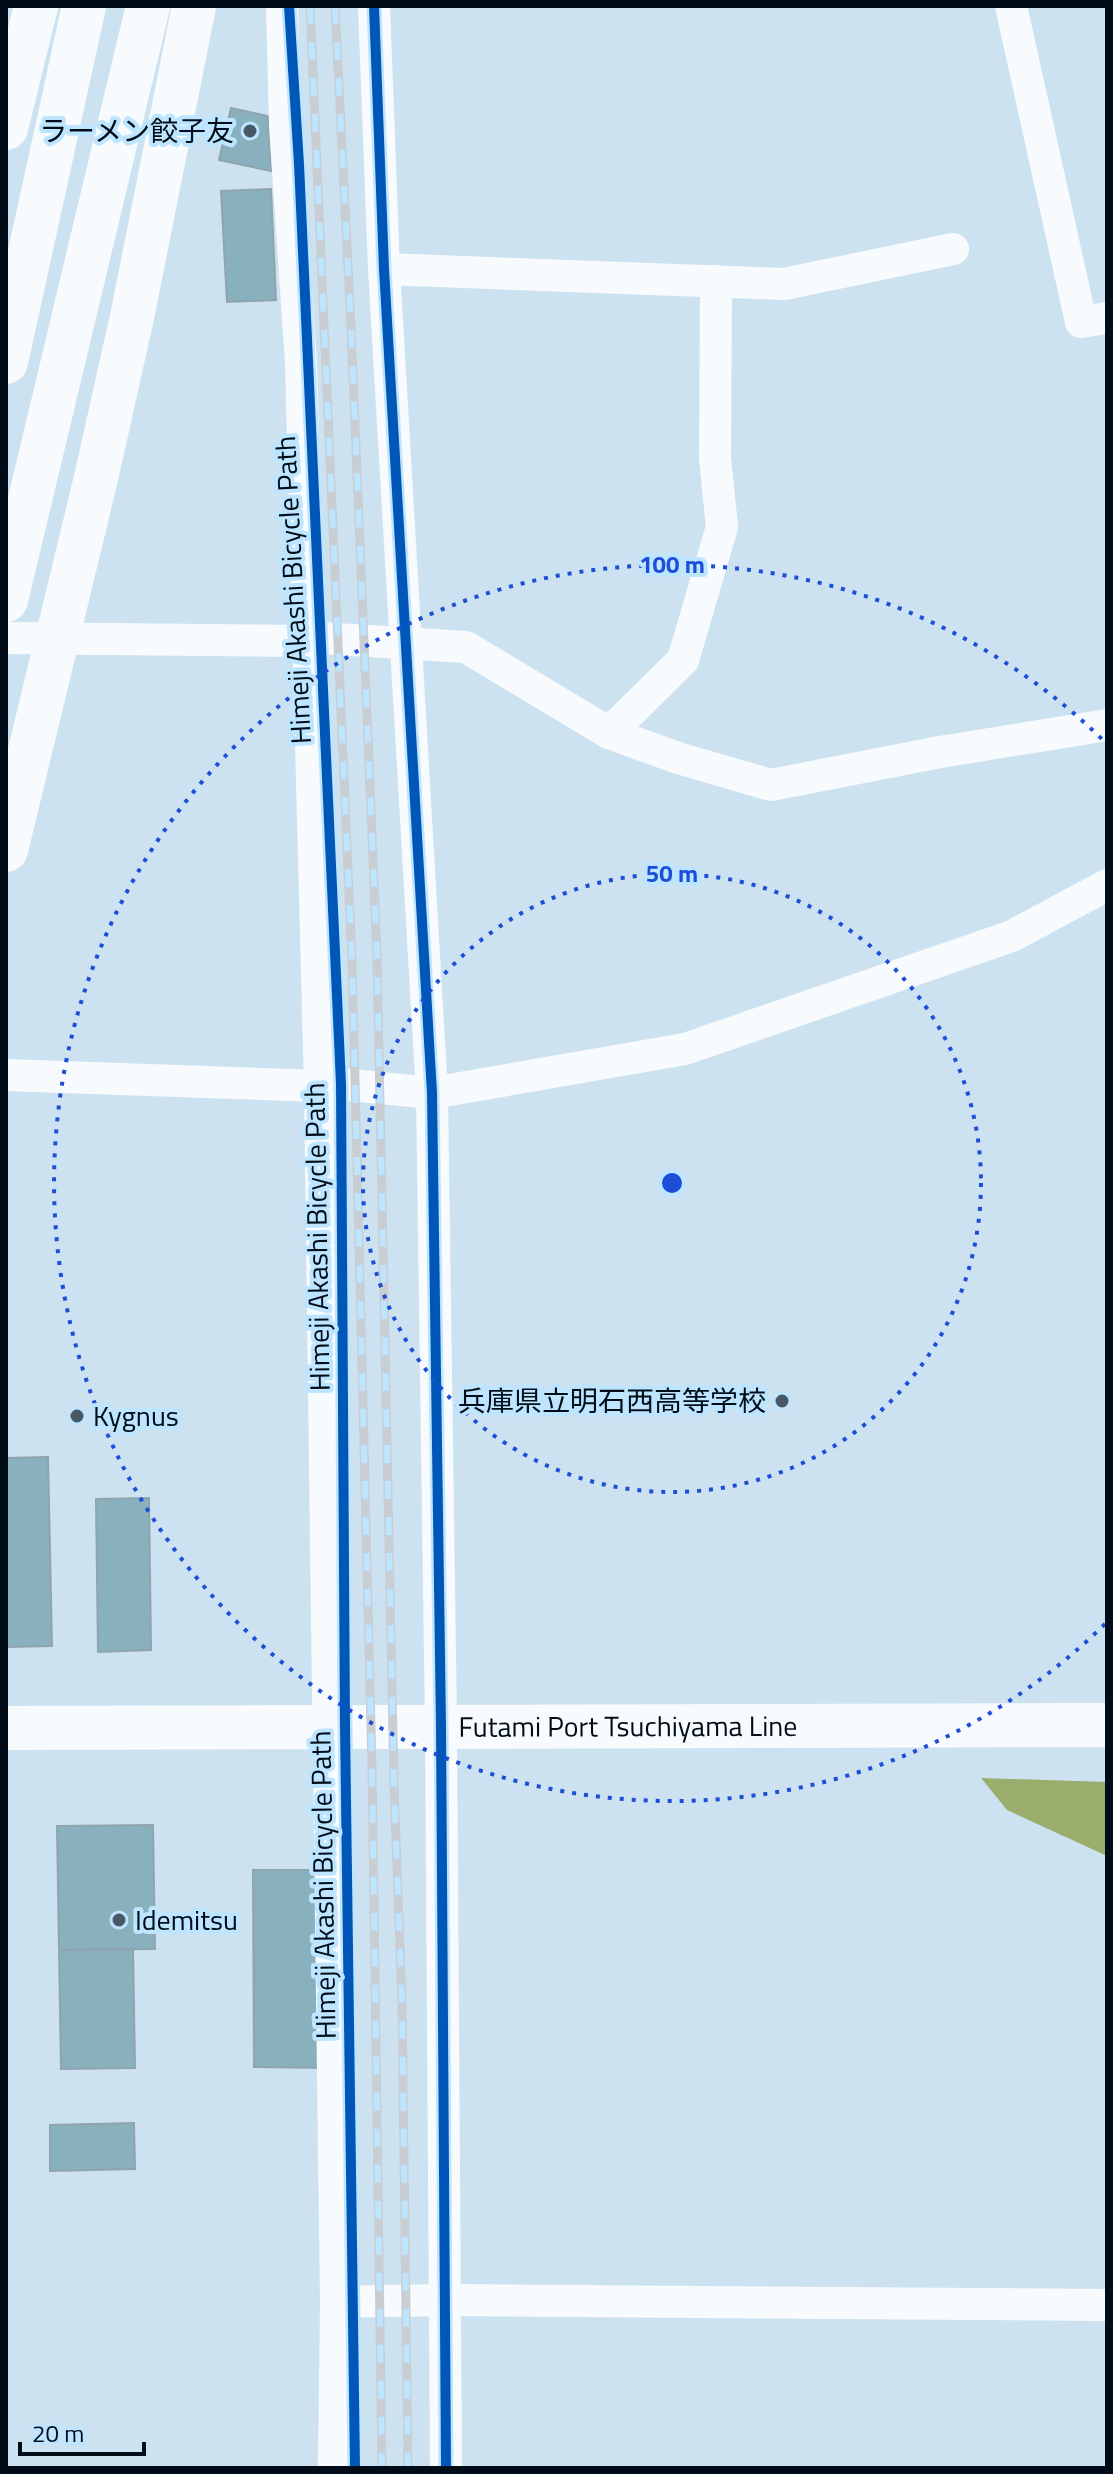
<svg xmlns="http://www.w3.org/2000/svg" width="1113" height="2474" font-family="'Titillium Web','Noto Sans JP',sans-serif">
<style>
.water{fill:#9bad6c}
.building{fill:#88b0bd;stroke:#8fa4ad;stroke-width:2}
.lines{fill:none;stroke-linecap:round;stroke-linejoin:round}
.street{stroke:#f8fbfd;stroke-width:32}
.secondary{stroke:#f8fbfd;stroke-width:44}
.highway{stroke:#f8fbfd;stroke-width:44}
.rail-casing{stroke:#c8ced2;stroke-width:9}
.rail{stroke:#bee5ff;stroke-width:6;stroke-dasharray:18;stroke-linecap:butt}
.cycleway-casing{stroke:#bee5ff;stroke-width:15}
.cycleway{stroke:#0057b8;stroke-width:10}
.ring{fill:none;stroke:#1d4ed8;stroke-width:4;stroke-dasharray:4 8}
.poi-dot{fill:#485864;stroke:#bee5ff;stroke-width:3}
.labels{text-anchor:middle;stroke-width:8;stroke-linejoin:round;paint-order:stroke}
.poi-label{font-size:28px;fill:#000d18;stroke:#bee5ff;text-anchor:end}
.street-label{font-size:28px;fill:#000d18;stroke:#bee5ff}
.centre{fill:#1d4ed8;stroke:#bee5ff;stroke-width:4}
.ring-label{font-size:24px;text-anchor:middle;font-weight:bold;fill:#1d4ed8;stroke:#bee5ff;stroke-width:8;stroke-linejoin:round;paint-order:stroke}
</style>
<rect width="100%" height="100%" fill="#cde2f0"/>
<path class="water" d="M981,1778L1107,1782V1856L1007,1810Z"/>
<g class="building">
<path d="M231,108L268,116L271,171L219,160Z"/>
<path d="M271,189L276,300L227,302L221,191Z"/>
<path d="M48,1457L52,1646L6,1647V1458Z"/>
<path d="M149,1498L151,1650L98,1652L96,1499Z"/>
<path d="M153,1825L155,1949L59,1950L57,1826Z"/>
<path d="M253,1870H325V2068L254,2067Z"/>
<path d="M133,1949L135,2068L61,2069L59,1950Z"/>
<path d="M134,2123L135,2169L50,2171V2125Z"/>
</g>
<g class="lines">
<g class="street">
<path d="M282,6L285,126L301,363L320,1086L336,2302L334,2468"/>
<path d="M374,6L384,269L432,1093L441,1726L446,2468"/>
<path d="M1011,6L1081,322L1107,318"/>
<path d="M384,269L784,284L953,249"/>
<path d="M6,638L308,641L319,638L466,647L609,733L678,758L771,785L940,752L1107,725"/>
<path d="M609,733L683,660L722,527L715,458L716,281"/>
<path d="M6,1075L320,1086L341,1084L432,1093L685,1049L1012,936L1107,885"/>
<path d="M336,2302L446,2300L1107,2305"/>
</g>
<path class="secondary" id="s1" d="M6,1728L1107,1725"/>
<g class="highway">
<path d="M6,128L36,6"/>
<path d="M6,362L84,6"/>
<path d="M6,600L148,6"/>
<path d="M6,850L96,478L132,317L194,6"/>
</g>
<defs>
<g id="rail">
<path d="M310,6L352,961L372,1767L382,2468"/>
<path d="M335,6L351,327L377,957L394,1786L402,2002L408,2468"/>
</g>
</defs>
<use href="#rail" class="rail-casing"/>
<use href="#rail" class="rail"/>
<defs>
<g id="cycleway">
<path d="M289,6L299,164L341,1084L345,1726L355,2468"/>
<path d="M374,6L384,269L432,1093L441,1726L446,2468"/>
</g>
</defs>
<use href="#cycleway" class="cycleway-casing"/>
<use href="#cycleway" class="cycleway"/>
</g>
<g class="ring">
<circle cx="672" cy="1183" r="309"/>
<path d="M1105 1624A618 618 0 1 1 1105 742"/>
</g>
<g class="poi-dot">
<circle cx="250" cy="131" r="8"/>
<circle cx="782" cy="1401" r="8"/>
<circle cx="77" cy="1416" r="8"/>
<circle cx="119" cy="1920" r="8"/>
</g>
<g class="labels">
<g class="poi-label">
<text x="234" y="141">ラーメン餃子友</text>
<text x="766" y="1411">兵庫県立明石西高等学校</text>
<text x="93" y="1426" text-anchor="start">Kygnus</text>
<text x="135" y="1930" text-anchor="start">Idemitsu</text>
</g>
<g class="street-label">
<text transform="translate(293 590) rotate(-93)" y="10">Himeji Akashi Bicycle Path</text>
<text transform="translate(317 1237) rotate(-91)" y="10">Himeji Akashi Bicycle Path</text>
<text dy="10" stroke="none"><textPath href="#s1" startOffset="622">Futami Port Tsuchiyama Line</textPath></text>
<text transform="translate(323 1885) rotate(-91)" y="10">Himeji Akashi Bicycle Path</text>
</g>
</g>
<circle cx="672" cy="1183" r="12" class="centre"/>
<g class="ring-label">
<text x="672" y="573">100 m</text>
<text x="672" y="882">50 m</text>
</g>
<rect width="1113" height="2474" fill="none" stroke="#000d18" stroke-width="16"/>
<path d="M20 2442v12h124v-12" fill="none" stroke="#000d18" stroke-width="4"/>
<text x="32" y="2442" font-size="24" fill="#000d18" stroke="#bee5ff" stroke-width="6" paint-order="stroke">20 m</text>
</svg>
